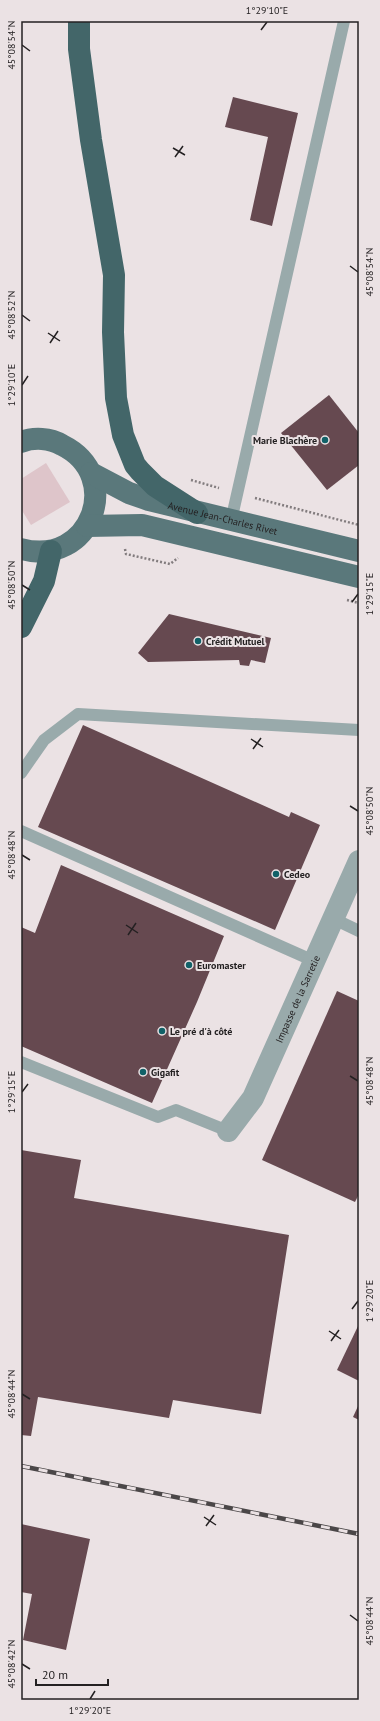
<svg xmlns="http://www.w3.org/2000/svg" width="380" height="1721" font-family="'PT Sans',sans-serif">
<style>
.green{fill:#dec5ca}
.building{fill:#664950}
.lines{fill:none;stroke-linecap:round;stroke-linejoin:round}
.path{stroke:#827c7e;stroke-width:2.5;stroke-dasharray:2 2;stroke-linecap:butt}
.lane{stroke:#99aaab;stroke-width:12}
.street{stroke:#99aaab;stroke-width:22}
.primary{stroke:#5a787b;stroke-width:22}
.highway{stroke:#436669;stroke-width:22}
.rail-casing{stroke:#4b4748;stroke-width:4.5}
.rail{stroke:#ebe2e4;stroke-width:3;stroke-dasharray:9;stroke-linecap:butt}
.ticks{fill:none;stroke:#242122;stroke-width:1.5}
.poi-dot{fill:#116168;stroke:#ebe2e4;stroke-width:1.5}
.labels{text-anchor:middle;stroke-width:4;stroke-linejoin:round;paint-order:stroke}
.poi-label{font-size:10px;font-weight:bold;fill:#242122;stroke:#ebe2e4;text-anchor:start}
.street-label{font-size:10px;fill:#242122;stroke:#ebe2e4}
.neatline{fill:none;stroke:#242122;stroke-width:1.5}
.ticks-label{font-size:10px;text-anchor:middle;fill:#242122}
</style>
<rect width="100%" height="100%" fill="#ebe2e4"/>
<path class="green" d="M46,463L70,502L31,525L21,509V479Z"/>
<g class="building">
<path d="M233,97L298,113L272,226L250,220L268,137L225,127Z"/>
<path d="M329,395L359,433V465L327,490L281,433Z"/>
<path d="M169,614L271,638L265,663L251,660L249,666L240,665L239,660L148,662L138,653Z"/>
<path d="M83,725L289,817L291,812L320,825L275,930L38,827Z"/>
<path d="M61,865L224,936L197,1002L152,1103L21,1046V927L35,933Z"/>
<path d="M337,991L359,1001V1194L355,1202L262,1160Z"/>
<path d="M21,1150L81,1160L74,1198L289,1235L261,1414L173,1400L169,1418L38,1397L31,1436L21,1435Z"/>
<path d="M359,1324V1381L337,1370Z"/>
<path d="M359,1404V1420L353,1417Z"/>
<path d="M21,1524L90,1539L66,1650L23,1640L32,1594L21,1592Z"/>
</g>
<g class="lines">
<g class="path">
<path d="M191,480L219,488"/>
<path d="M255,498L359,525"/>
<path d="M125,549L126,554L170,564L178,558"/>
<path d="M347,600L359,603"/>
</g>
<g class="lane">
<path d="M231,521L344,21"/>
<path d="M21,773L44,740L78,714L359,730"/>
<path d="M21,831L314,961"/>
<path d="M334,919L359,931"/>
<path d="M21,1062L158,1117L176,1110L228,1131"/>
</g>
<path class="street" id="s1" d="M228,1131L253,1098L359,861"/>
<g class="primary">
<path d="M21,442C34,437 50,438 62,445C125,476 91,568 21,549"/>
<path id="s2" d="M91,473L129,493L149,500L359,551"/>
<path d="M87,526L142,525L359,577"/>
</g>
<g class="highway">
<path d="M79,21V49L91,140L114,275L113,332L116,398L123,435L135,465L140,471L155,486L197,513"/>
<path d="M21,627L44,581L51,551"/>
</g>
<defs>
<path id="rail" d="M21,1466L359,1534"/>
</defs>
<use href="#rail" class="rail-casing"/>
<use href="#rail" class="rail"/>
</g>
<path class="ticks" d="M261,30L267,22M22,45L30,51M173,148L185,155M175,157L183,146M350,266L358,272M22,315L30,321M48,333L60,341M50,343L58,331M22,385L28,376M22,585L30,590M352,602L358,594M251,739L263,747M253,749L261,738M350,806L358,811M22,855L30,860M126,925L138,933M128,935L136,923M350,1076L358,1081M22,1092L28,1084M352,1309L358,1301M329,1331L341,1339M331,1341L339,1330M22,1394L30,1399M204,1517L216,1525M206,1526L214,1515M350,1615L358,1621M22,1664L30,1669M90,1699L95,1691"/>
<g class="poi-dot">
<circle cx="325" cy="440" r="4"/>
<circle cx="198" cy="641" r="4"/>
<circle cx="276" cy="874" r="4"/>
<circle cx="189" cy="965" r="4"/>
<circle cx="162" cy="1031" r="4"/>
<circle cx="143" cy="1072" r="4"/>
</g>
<g class="labels">
<g class="poi-label">
<text x="317" y="444" text-anchor="end">Marie Blachère</text>
<text x="206" y="645">Crédit Mutuel</text>
<text x="284" y="878">Cedeo</text>
<text x="197" y="969">Euromaster</text>
<text x="170" y="1035">Le pré d'à côté</text>
<text x="151" y="1076">Gigafit</text>
</g>
<g class="street-label">
<text dy="4" stroke="none"><textPath href="#s2" startOffset="140">Avenue Jean-Charles Rivet</textPath></text>
<text dy="4" stroke="none"><textPath href="#s1" startOffset="150">Impasse de la Sarretie</textPath></text>
</g>
</g>
<rect width="380" height="1721" fill="none" stroke="#ebe2e4" stroke-width="44"/>
<path d="M36 1679v6h72v-6" fill="none" stroke="#242122" stroke-width="2"/>
<text x="42" y="1679" font-size="12" fill="#242122" stroke="#ebe2e4" stroke-width="3" paint-order="stroke">20 m</text>
<rect x="22" y="22" width="336" height="1677" class="neatline"/>
<g class="ticks-label">
<text x="267" y="14">1°29'10"E</text>
<text transform="translate(11 45) rotate(-90)" y="4">45°08'54"N</text>
<text transform="translate(369 272) rotate(-90)" y="4">45°08'54"N</text>
<text transform="translate(11 315) rotate(-90)" y="4">45°08'52"N</text>
<text transform="translate(11 385) rotate(-90)" y="4">1°29'10"E</text>
<text transform="translate(11 585) rotate(-90)" y="4">45°08'50"N</text>
<text transform="translate(369 594) rotate(-90)" y="4">1°29'15"E</text>
<text transform="translate(369 811) rotate(-90)" y="4">45°08'50"N</text>
<text transform="translate(11 855) rotate(-90)" y="4">45°08'48"N</text>
<text transform="translate(369 1081) rotate(-90)" y="4">45°08'48"N</text>
<text transform="translate(11 1092) rotate(-90)" y="4">1°29'15"E</text>
<text transform="translate(369 1301) rotate(-90)" y="4">1°29'20"E</text>
<text transform="translate(11 1394) rotate(-90)" y="4">45°08'44"N</text>
<text transform="translate(369 1621) rotate(-90)" y="4">45°08'44"N</text>
<text transform="translate(11 1664) rotate(-90)" y="4">45°08'42"N</text>
<text x="90" y="1714">1°29'20"E</text>
</g>
</svg>
